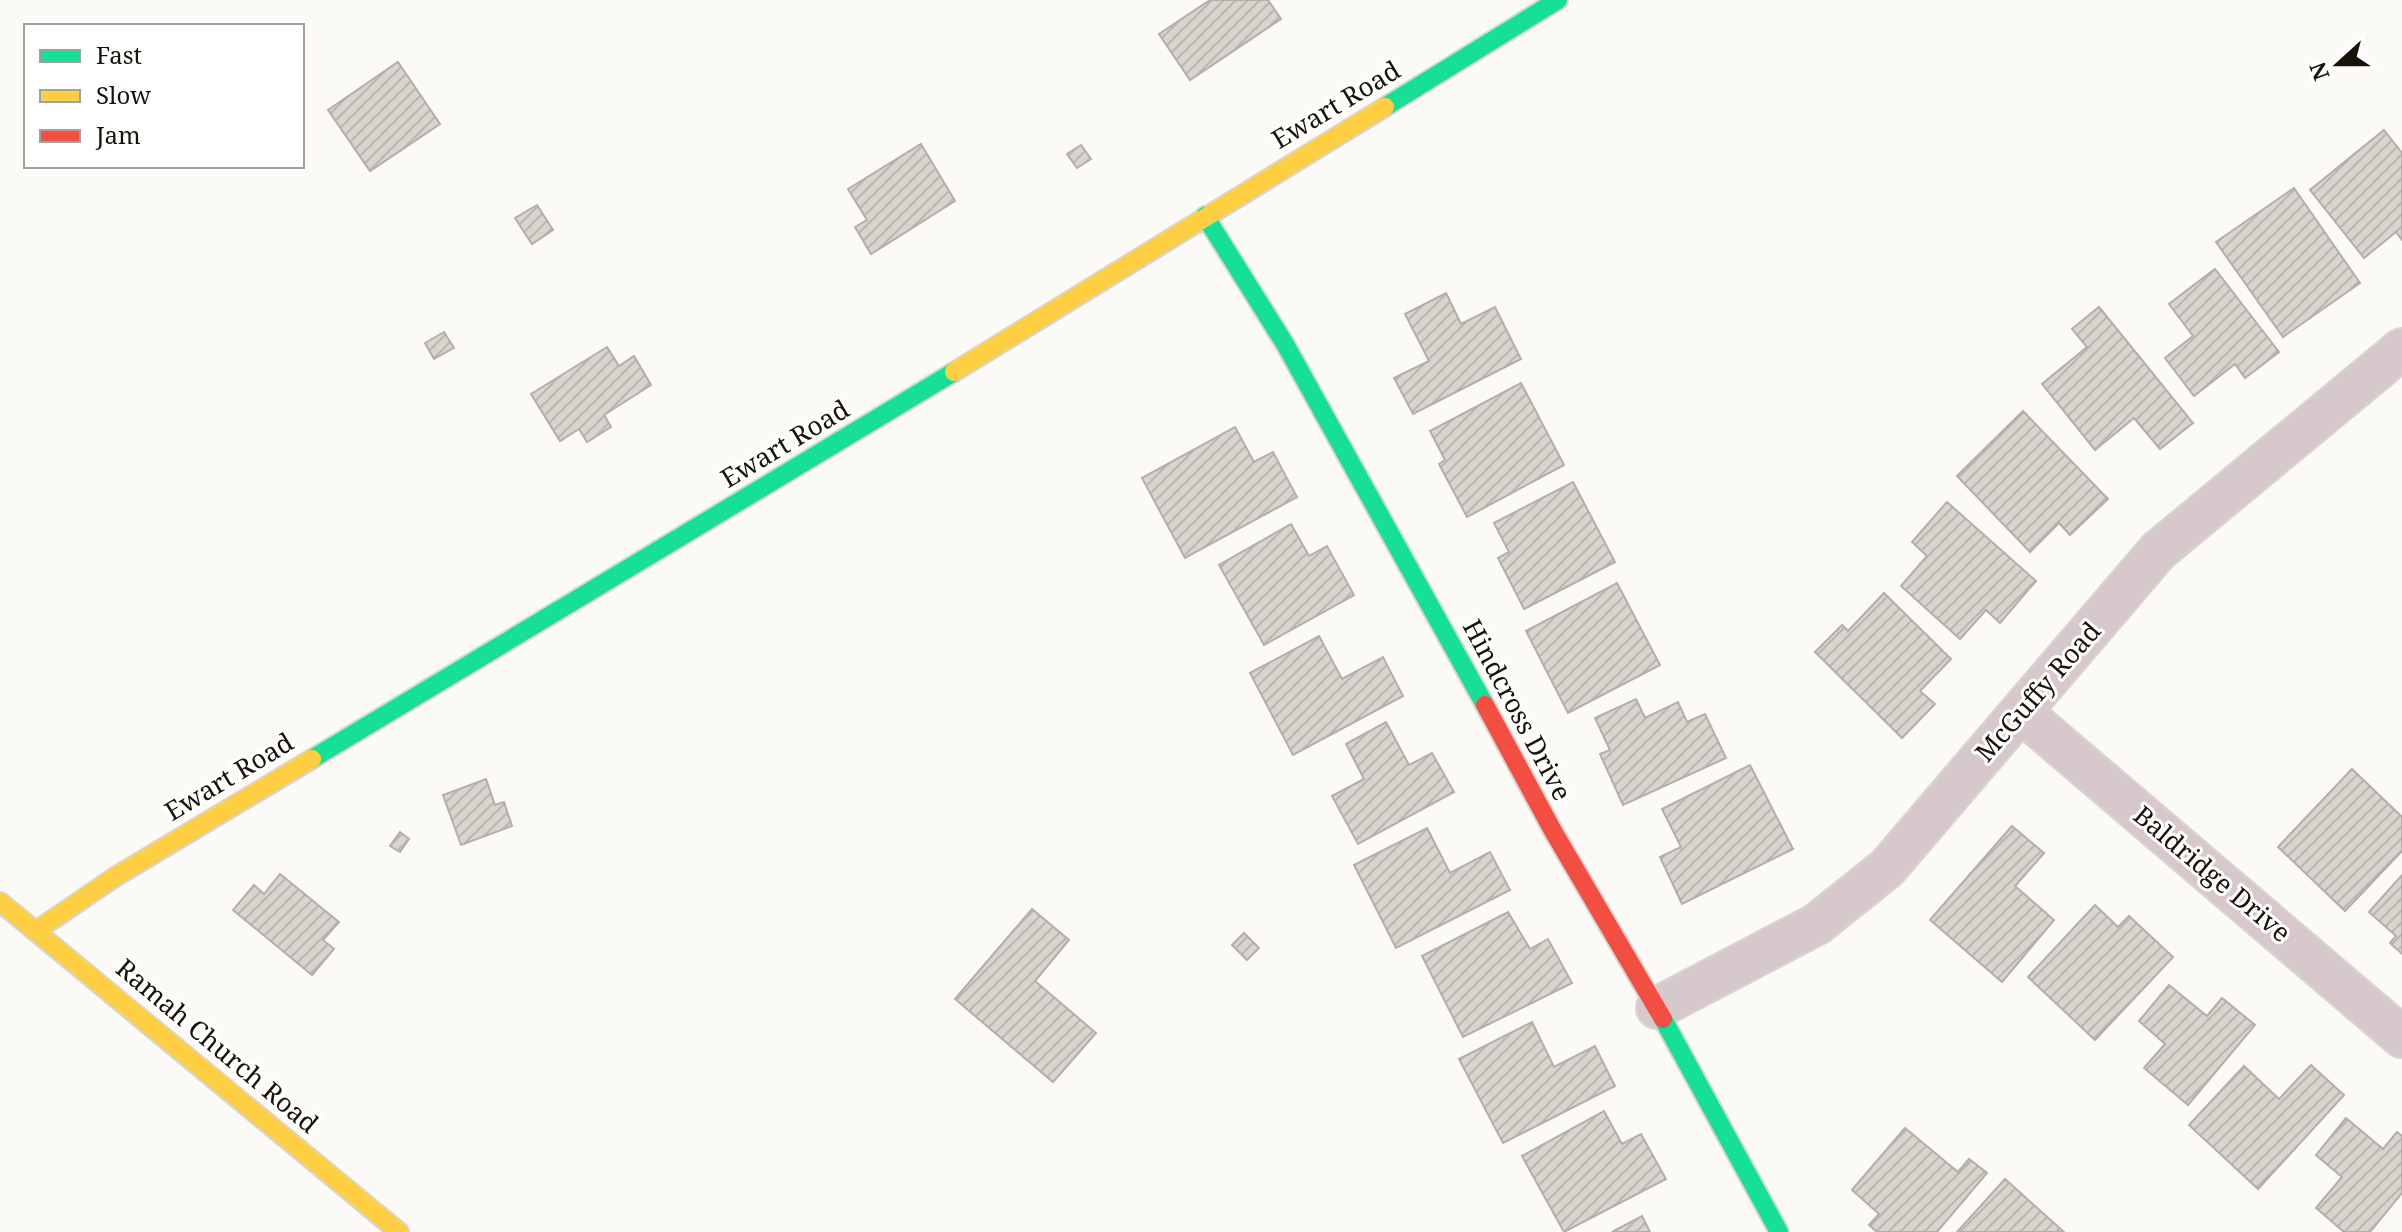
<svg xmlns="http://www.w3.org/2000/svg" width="2402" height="1232" font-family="'Noto Serif',serif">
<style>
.building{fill:url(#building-hatch);stroke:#b3aea9;stroke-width:2}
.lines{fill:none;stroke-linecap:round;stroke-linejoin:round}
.street-casing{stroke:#d7d5d2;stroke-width:44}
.fast-casing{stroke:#d7d5d2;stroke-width:22}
.slow-casing{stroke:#d7d5d2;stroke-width:22}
.jam-casing{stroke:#d7d5d2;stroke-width:22}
.street{stroke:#d7c8cc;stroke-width:40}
.fast{stroke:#16e098;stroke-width:18}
.slow{stroke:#ffcf43;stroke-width:18}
.jam{stroke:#f24e42;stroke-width:18}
.labels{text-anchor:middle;stroke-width:6;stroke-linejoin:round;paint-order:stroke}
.street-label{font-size:26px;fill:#191209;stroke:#fff}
</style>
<defs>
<pattern id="building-hatch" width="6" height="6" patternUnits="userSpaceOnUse" patternTransform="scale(2)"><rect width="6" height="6" fill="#d9d4ce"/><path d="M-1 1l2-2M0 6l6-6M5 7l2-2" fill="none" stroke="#bab5b0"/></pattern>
</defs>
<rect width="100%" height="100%" fill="#fcfaf7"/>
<g class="building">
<path d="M1210,0H1268L1281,19L1190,80L1159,34Z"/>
<path d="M398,62L440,124L370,171L328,110Z"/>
<path d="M2384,130L2402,153V240L2396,232L2364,258L2310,190Z"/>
<path d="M921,144L955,201L871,254L855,227L867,220L848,189Z"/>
<path d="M1081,145L1091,159L1077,168L1067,154Z"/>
<path d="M2294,188L2360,283L2283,337L2216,242Z"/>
<path d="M537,205L553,230L532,244L515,218Z"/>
<path d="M2215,269L2279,352L2245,378L2235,364L2194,396L2165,358L2193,336L2169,304Z"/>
<path d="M1446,293L1461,324L1495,307L1521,359L1413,414L1394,378L1429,361L1405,314Z"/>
<path d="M2099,307L2193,423L2160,449L2134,418L2095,450L2042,384L2087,347L2072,329Z"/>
<path d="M444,332L454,348L434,359L425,343Z"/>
<path d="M607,347L619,366L634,356L651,385L604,415L611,427L587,442L579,429L560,441L531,394Z"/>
<path d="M1521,383L1564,465L1467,517L1439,464L1445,460L1430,431Z"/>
<path d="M2023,411L2108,499L2070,535L2059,523L2030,552L1957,476Z"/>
<path d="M1235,427L1254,462L1273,452L1297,497L1185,558L1142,478Z"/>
<path d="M1573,482L1615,562L1524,609L1498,558L1509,552L1494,523Z"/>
<path d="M1947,502L2036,581L2000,623L1986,610L1960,639L1901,586L1927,556L1912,542Z"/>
<path d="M1291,524L1309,556L1327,546L1354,595L1264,645L1219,565Z"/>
<path d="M1617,583L1660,665L1568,713L1526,631Z"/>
<path d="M1884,593L1951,659L1920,691L1935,704L1902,738L1815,652L1842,625L1848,631Z"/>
<path d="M1319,636L1342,679L1383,657L1403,696L1293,755L1250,673Z"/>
<path d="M1636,699L1645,718L1678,702L1687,722L1705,714L1726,758L1623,805L1600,754L1610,750L1595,718Z"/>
<path d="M1386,722L1409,765L1432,753L1454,792L1358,844L1332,796L1364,779L1346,744Z"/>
<path d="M1750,765L1793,849L1682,904L1660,857L1681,847L1662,809Z"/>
<path d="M2352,769L2402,817V851L2345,911L2278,847Z"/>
<path d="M486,779L495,805L504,802L512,826L461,845L443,795Z"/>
<path d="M2012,826L2044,853L2015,886L2054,920L2002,982L1930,920Z"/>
<path d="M1427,828L1450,873L1490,852L1510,890L1396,948L1354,865Z"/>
<path d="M400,832L409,839L400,852L390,846Z"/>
<path d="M280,874L339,922L323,940L334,949L312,975L233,910L254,885L264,894Z"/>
<path d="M2402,875V954L2390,943L2396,936L2369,912Z"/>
<path d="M2095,905L2118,927L2129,916L2173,957L2095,1040L2028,977Z"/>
<path d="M1032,909L1069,940L1035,981L1096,1033L1053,1082L955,999Z"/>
<path d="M1508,912L1530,949L1548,939L1572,983L1463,1037L1422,956Z"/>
<path d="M1244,933L1259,948L1247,960L1232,945Z"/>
<path d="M2169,985L2207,1016L2222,998L2255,1025L2188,1105L2144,1068L2165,1044L2139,1021Z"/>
<path d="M1532,1022L1554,1067L1595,1046L1615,1086L1503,1143L1459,1059Z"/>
<path d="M2311,1065L2344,1095L2258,1189L2189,1125L2244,1066L2279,1099Z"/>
<path d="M1604,1111L1622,1144L1641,1134L1666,1179L1564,1232L1522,1156Z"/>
<path d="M2346,1118L2383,1149L2397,1132L2402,1136V1193L2370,1232H2344L2316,1208L2342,1177L2316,1155Z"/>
<path d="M1905,1128L1958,1172L1969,1159L1987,1173L1937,1232H1877L1869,1225L1879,1214L1852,1190Z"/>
<path d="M2005,1179L2064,1232H1957Z"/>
<path d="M1642,1216L1650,1232H1612Z"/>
</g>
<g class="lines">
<defs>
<g id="street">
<path d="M2021,712L2402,1037"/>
<path d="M1657,1008L1817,924L1887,868L2158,551L2402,349"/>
</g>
<g id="fast">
<path d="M1385,107L1558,0"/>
<path d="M1205,216L1285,344L1485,705"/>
<path d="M312,759L954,372"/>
<path d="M1663,1019L1779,1232"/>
</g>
<g id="slow">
<path d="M954,372L1385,107"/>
<path d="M0,902L399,1232"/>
<path d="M36,931L115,877L312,759"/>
</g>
<path id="jam" d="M1485,705L1553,831L1663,1019"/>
</defs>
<use href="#street" class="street-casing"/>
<use href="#fast" class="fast-casing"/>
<use href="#slow" class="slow-casing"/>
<use href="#jam" class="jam-casing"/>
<use href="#street" class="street"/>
<use href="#fast" class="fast"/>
<use href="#slow" class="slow"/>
<use href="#jam" class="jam"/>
</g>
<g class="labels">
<g class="street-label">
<text transform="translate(1336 105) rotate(-31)" y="9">Ewart Road</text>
<text transform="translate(785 444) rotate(-31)" y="9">Ewart Road</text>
<text transform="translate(2038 692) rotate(-49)" y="9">McGuffy Road</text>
<text transform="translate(1517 710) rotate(62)" y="9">Hindcross Drive</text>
<text transform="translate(229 777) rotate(-31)" y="9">Ewart Road</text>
<text transform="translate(2212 874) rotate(40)" y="9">Baldridge Drive</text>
<text transform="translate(217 1046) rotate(40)" y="9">Ramah Church Road</text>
</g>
</g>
<rect x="24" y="24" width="280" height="144" fill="#ffffff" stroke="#a3a09d" stroke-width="2"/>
<rect x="40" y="50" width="40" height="12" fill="#16e098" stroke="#a3a09d" stroke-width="2"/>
<text x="96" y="64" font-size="24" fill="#191209">Fast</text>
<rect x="40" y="90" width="40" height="12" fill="#ffcf43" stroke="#a3a09d" stroke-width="2"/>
<text x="96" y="104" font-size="24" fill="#191209">Slow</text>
<rect x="40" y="130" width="40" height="12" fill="#f24e42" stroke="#a3a09d" stroke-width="2"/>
<text x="96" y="144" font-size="24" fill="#191209">Jam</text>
<g transform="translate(2338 64) rotate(249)" stroke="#ffffff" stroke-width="6" paint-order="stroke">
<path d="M0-6L14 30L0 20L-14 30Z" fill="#191209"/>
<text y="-12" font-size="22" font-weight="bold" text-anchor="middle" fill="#191209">N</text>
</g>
</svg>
